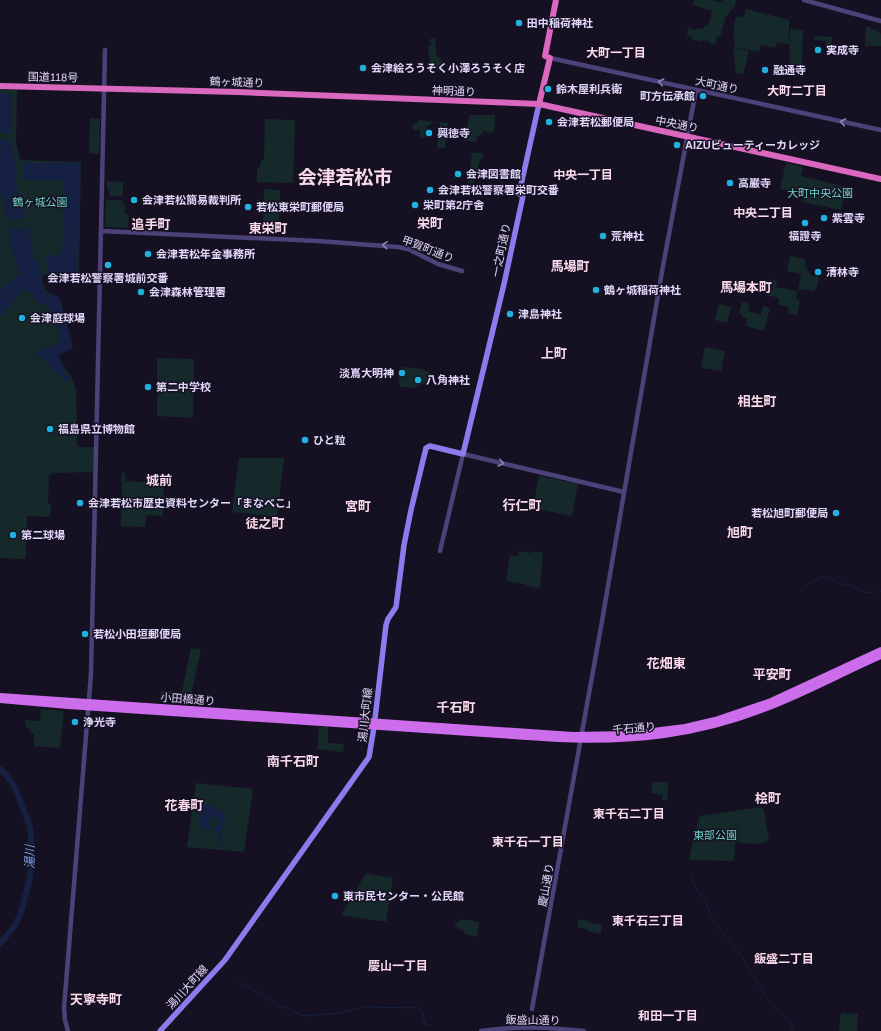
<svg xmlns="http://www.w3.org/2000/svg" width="881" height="1031" font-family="Arial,'Noto Sans JP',sans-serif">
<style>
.green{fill:#15292b}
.water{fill:#152042}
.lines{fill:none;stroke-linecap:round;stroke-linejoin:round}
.stream{stroke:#152042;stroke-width:1}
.river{stroke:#152042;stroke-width:6}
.tertiary{stroke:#4c427a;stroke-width:4.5}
.secondary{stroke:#8d7bed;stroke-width:5.5}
.primary{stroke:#cc6deb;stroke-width:6}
.trunk{stroke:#da68be;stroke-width:6}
.oneway{stroke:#8f85b3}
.poi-dot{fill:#1fb2de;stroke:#161122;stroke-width:1.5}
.labels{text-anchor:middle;stroke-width:3;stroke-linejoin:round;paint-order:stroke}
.poi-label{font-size:11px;font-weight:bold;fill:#e0d7f9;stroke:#161122;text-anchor:start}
.street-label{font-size:11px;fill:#e0d7f9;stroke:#161122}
.park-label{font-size:11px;fill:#6dd0c4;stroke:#161122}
.neighbourhood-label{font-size:12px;font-weight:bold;fill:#fad9ea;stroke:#161122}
.water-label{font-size:12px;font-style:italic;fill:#73a4ec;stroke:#161122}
.quarter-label{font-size:13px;font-weight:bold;fill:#fad9ea;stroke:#161122}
.town-label{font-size:19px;font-weight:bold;fill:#fad9ea;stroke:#161122}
</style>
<rect width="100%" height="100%" fill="#161122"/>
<g class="green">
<path d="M694,0H710L723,3V0H736L735,6L726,17L720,37L717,36L715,45L710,44V42L702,40L701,42L692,40V37L687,36L688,28L696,30V28L704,29L705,25L708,26L712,11L693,5Z"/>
<path d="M746,9L789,20V44L777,42L775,48L761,45L759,52L735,47C733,36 733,27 736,16L744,17Z"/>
<path d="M866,27H871V29L876,30L881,34V46H865Z"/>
<path d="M790,29L803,30L802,67L789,66Z"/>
<path d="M814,36L832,37L831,52H829L830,46H825L826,41L814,40Z"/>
<path d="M436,38V43H435L437,57H439L442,61L439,71L430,67L428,46H431L430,39Z"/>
<path d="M733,47L749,51L743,75L736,73Z"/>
<path d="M0,89L17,90L16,143L20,160L81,162L79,274H44L42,279L45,290L60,299L73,347L57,356L72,378L76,390L77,447H96V472L53,473L49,476L48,503L51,504L50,517L27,516L26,557L24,559L0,558Z"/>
<path d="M469,115H495V124L493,133L483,131L481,135H478L476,142L463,140V126H468Z"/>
<path d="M90,118L100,119L99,154L89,153Z"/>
<path d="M265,119L293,120L295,123L293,183L257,182V168L260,167L261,160H264Z"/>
<path d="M418,120L448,123L445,148H437L440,123L432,122L431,125L427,126L424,138L420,137V130H414L412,126L414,123H418Z"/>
<path d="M472,153H484L479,163L473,184L468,183Z"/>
<path d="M786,163L803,167L801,176L846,187L841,210L802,202L803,194L782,189L780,188Z"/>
<path d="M107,181L123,182V196H109V190H107Z"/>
<path d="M264,189L280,190L279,222H263Z"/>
<path d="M106,200H122V204H125V214L129,215L128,228L105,227Z"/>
<path d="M790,256L805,259V267L812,276L819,277L817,287L814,291L798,289L801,274L787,271Z"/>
<path d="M770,279L777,281L776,287L797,291L796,299L800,300L797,315L788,313L789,308L778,304L779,298L767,295Z"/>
<path d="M742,302L750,304L748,311L761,315L763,306L770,308L764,331L746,326L747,318L741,316L742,314L739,313Z"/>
<path d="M719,304L731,307L727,323L715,320Z"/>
<path d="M705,347L725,351L721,371L701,368Z"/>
<path d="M157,358L194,359L193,418L157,416Z"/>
<path d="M402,367C412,368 428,367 434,378L415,388L401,387L400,386C398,379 398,372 402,367Z"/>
<path d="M239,458H284L277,517L232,512Z"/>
<path d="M122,473H125V481L144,482H147L148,474L163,475L164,477L163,516L146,515L145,527L121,526Z"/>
<path d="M539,476L578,484L572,516L533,508Z"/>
<path d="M519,551L531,553L532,551L543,553L540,588L531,587L524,584L506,581L510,554L512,556H518Z"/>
<path d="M191,648L201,649L190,700L160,699L161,691L180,692L182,691Z"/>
<path d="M41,709L64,711L60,748L34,746V734L31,733L30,729L26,728L25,720L40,721Z"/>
<path d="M319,727H328V743L344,744L343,752L317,749Z"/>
<path d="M653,781L668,783L667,801L662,800L663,795L651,793Z"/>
<path d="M196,783L253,789L244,852L187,847Z"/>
<path d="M761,807L764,810L769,840C758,846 747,843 735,842L734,861L689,860L694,836L700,816Z"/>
<path d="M366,873L393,878L386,922L341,915Z"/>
<path d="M461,919L479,922L477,937L465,934L463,931L454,925Z"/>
<path d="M579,919L589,921V923L602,925L601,934L587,931V929L577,927Z"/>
<path d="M841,1013L858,1014L857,1031H839Z"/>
</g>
<g class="water">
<path d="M0,93L12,94V131L11,133H0Z"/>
<path d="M0,139L11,140L18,179H15L26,218L6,219L4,202L0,192Z"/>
<path d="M23,163H80L78,271L48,273L46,258V256L62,255L64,180H26L24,179Z"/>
<path d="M29,227L34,260H38L44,292L59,297L72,342L71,349L58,356L66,370L64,373L65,376L68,374L70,378L65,382L62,376L60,377L57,375L42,358L35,355L38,351L54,346L57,344L60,340V335L49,307L35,301L31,292L27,290L22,292L0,317V291L20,273L10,245L9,229Z"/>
<path d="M203,802C210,806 224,808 225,819C225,822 223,826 222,829C221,834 222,840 221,845L219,846L217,832L213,829C217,826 220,826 218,819L216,817L210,818L208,824L212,829L203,830L200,826L199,803Z"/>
</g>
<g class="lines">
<g class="stream">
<path d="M801,589L815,580L823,577L830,578L844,585H850L868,593L874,592"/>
<path d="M879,590L881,591"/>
<path d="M690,875L694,885L705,901L713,921L742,957L764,994L773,1006L790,1022L793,1031"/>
<path d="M235,979L266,997L278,1006L286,1008L303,1016L339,1013L364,1007L417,1008L422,1010L425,1024L431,1025"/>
</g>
<path class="river" d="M0,769L7,776L14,786L26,816L30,828L32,853L30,878L22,909L16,924L0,944"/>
<g class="tertiary">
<path d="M804,0L881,21"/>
<path d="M550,58L881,130"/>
<path d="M102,231L318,241L398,247L408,249L438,264L462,271"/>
<path d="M440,551L463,454L624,492"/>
<path d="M532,1009L601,627L663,266L696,90"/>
<path d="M68,1031L65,1020L64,1008L91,674L105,50"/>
<path d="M481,1031C518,1026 548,1027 584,1031"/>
</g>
<path class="secondary" d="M160,1031L225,960L369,757L374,727L386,625L388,619L396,607L404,545L411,510L426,448L430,446L463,454L504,284L523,196L519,194L539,104"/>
<g class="primary">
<path d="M0,696L573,735L629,734L685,727L715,720L771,701L881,650"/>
<path d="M0,700L68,706L558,739C632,742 694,736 764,709C804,694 842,673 881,656"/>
</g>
<g class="trunk">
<path d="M0,86L238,92L539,104L881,179"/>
<path d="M539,104L550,58L545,56L556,0"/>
</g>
</g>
<defs><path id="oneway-chevron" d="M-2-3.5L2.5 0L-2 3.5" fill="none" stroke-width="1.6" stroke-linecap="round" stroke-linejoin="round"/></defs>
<g class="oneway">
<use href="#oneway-chevron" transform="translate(661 82) rotate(-168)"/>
<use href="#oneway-chevron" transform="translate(843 122) rotate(-168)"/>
<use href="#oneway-chevron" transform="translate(385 245) rotate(-175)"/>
<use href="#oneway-chevron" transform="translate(501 463) rotate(14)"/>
</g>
<g class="poi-dot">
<circle cx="519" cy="23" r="4"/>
<circle cx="818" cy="50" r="4"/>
<circle cx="363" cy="68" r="4"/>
<circle cx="765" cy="70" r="4"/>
<circle cx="548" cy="89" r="4"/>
<circle cx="703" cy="96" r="4"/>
<circle cx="549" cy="122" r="4"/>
<circle cx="429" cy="133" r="4"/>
<circle cx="677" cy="145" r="4"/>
<circle cx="458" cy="174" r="4"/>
<circle cx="730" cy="183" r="4"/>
<circle cx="430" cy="190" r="4"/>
<circle cx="134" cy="200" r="4"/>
<circle cx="415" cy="205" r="4"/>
<circle cx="248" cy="207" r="4"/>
<circle cx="824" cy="218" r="4"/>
<circle cx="805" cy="223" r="4"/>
<circle cx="603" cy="236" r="4"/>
<circle cx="148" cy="254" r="4"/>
<circle cx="108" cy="265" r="4"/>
<circle cx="818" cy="272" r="4"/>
<circle cx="596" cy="290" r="4"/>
<circle cx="141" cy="292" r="4"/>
<circle cx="510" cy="314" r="4"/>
<circle cx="22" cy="318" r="4"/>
<circle cx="402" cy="373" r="4"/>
<circle cx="418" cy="380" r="4"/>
<circle cx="148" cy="387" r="4"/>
<circle cx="50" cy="429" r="4"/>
<circle cx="305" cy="440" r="4"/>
<circle cx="80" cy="503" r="4"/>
<circle cx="836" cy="513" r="4"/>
<circle cx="13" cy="535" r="4"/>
<circle cx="85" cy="634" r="4"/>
<circle cx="75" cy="722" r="4"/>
<circle cx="335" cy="896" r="4"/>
</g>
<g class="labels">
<g class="poi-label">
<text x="527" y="27">田中稲荷神社</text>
<text x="826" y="54">実成寺</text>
<text x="371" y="72">会津絵ろうそく小澤ろうそく店</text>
<text x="773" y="74">融通寺</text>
<text x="556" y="93">鈴木屋利兵衛</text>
<text x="695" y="100" text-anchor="end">町方伝承館</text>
<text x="557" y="126">会津若松郵便局</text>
<text x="437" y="137">興徳寺</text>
<text x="685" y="149">AIZUビューティーカレッジ</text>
<text x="466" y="178">会津図書館</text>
<text x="738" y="187">高巌寺</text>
<text x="438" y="194">会津若松警察署栄町交番</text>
<text x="142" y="204">会津若松簡易裁判所</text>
<text x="423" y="209">栄町第2庁舎</text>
<text x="256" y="211">若松東栄町郵便局</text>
<text x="832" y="222">紫雲寺</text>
<text x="611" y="240">荒神社</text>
<text x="805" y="240" text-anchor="middle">福證寺</text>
<text x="156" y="258">会津若松年金事務所</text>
<text x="826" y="276">清林寺</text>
<text x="108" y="282" text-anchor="middle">会津若松警察署城前交番</text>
<text x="604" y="294">鶴ヶ城稲荷神社</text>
<text x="149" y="296">会津森林管理署</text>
<text x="518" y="318">津島神社</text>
<text x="30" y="322">会津庭球場</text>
<text x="394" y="377" text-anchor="end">淡嶌大明神</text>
<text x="426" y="384">八角神社</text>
<text x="156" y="391">第二中学校</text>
<text x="58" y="433">福島県立博物館</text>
<text x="313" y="444">ひと粒</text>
<text x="88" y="507">会津若松市歴史資料センター「まなべこ」</text>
<text x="828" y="517" text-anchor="end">若松旭町郵便局</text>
<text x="21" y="539">第二球場</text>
<text x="93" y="638">若松小田垣郵便局</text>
<text x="83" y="726">浄光寺</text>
<text x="343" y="900">東市民センター・公民館</text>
</g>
<g class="street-label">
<text transform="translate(53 77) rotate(1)" y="4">国道118号</text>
<text transform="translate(237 82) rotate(2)" y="4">鶴ヶ城通り</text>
<text transform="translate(717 85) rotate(12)" y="4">大町通り</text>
<text transform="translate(454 91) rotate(2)" y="4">神明通り</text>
<text transform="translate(677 124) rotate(11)" y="4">中央通り</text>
<text transform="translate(428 249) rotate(21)" y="4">甲賀町通り</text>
<text transform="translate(501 250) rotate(-78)" y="4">一之町通り</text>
<text transform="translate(188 699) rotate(4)" y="4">小田橋通り</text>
<text transform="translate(365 715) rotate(-84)" y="4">湯川大町線</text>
<text transform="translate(634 728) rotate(-5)" y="4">千石通り</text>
<text transform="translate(546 885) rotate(-80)" y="4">慶山通り</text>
<text transform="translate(187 987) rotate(-48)" y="4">湯川大町線</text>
<text transform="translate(533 1020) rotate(1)" y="4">飯盛山通り</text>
</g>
<g class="park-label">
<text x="820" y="197">大町中央公園</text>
<text x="40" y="206">鶴ヶ城公園</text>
<text x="715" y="839">東部公園</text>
</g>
<g class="neighbourhood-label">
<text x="616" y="57">大町一丁目</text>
<text x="797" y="95">大町二丁目</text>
<text x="583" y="179">中央一丁目</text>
<text x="763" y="217">中央二丁目</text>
<text x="629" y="818">東千石二丁目</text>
<text x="528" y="846">東千石一丁目</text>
<text x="648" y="925">東千石三丁目</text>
<text x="784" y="963">飯盛二丁目</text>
<text x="398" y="970">慶山一丁目</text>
<text x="668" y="1020">和田一丁目</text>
</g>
<g class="water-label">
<text transform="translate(30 857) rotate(-90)" y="4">湯川</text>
</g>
<g class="quarter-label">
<text x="430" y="228">栄町</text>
<text x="151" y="229">追手町</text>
<text x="268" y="233">東栄町</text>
<text x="570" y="271">馬場町</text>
<text x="746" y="292">馬場本町</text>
<text x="554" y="358">上町</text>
<text x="757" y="406">相生町</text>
<text x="159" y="485">城前</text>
<text x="522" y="510">行仁町</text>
<text x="358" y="511">宮町</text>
<text x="265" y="528">徒之町</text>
<text x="740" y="537">旭町</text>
<text x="666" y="668">花畑東</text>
<text x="772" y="679">平安町</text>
<text x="456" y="712">千石町</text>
<text x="293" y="766">南千石町</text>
<text x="768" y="803">桧町</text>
<text x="184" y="810">花春町</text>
<text x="96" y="1004">天寧寺町</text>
</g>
<g class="town-label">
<text x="345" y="184">会津若松市</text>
</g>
</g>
</svg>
